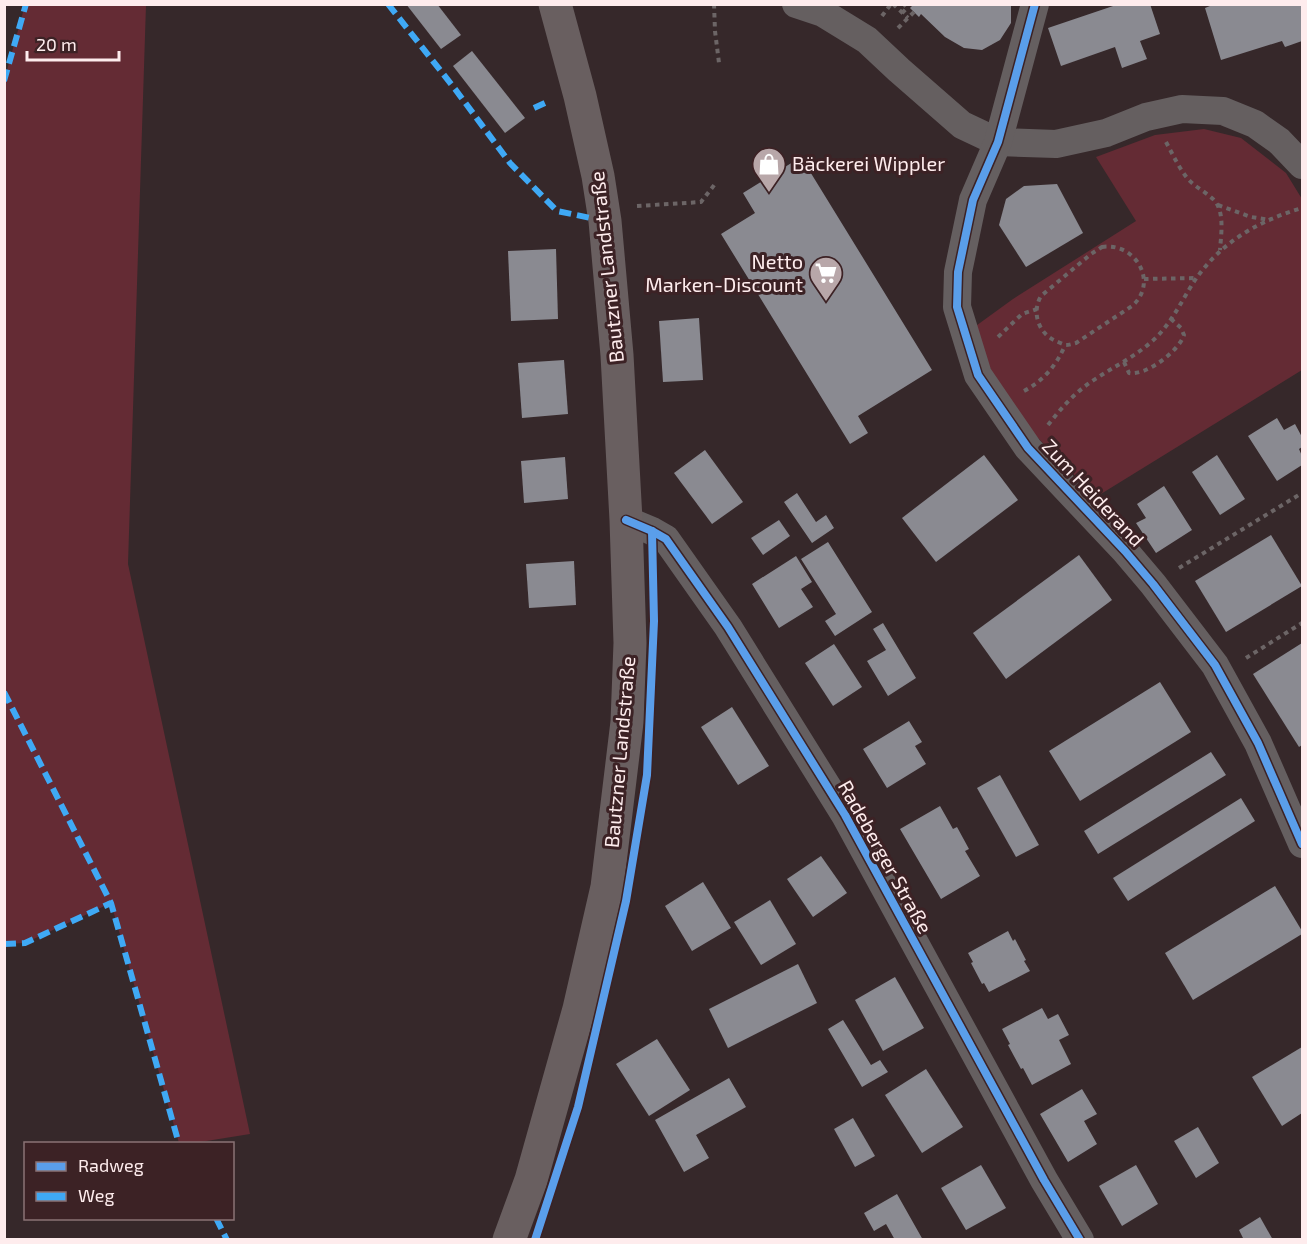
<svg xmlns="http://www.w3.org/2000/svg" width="1307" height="1244" font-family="'Exo 2',sans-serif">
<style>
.green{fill:#642b34}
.building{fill:#8a8a91}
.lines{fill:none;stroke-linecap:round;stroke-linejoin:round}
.path{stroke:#6c6566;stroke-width:4;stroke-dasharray:4.5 4.5;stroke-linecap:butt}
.minor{stroke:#655f60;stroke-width:28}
.primary{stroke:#695f60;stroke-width:33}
.quiet{stroke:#3fa9f5;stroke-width:6;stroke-dasharray:12 6;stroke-linecap:butt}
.cycleway-casing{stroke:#3c2225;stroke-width:11}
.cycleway{stroke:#5a9eea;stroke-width:8}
.labels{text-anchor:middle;stroke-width:6;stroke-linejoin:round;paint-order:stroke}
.poi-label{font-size:20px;fill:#feeced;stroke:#3c2225;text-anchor:start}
.street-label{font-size:20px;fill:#feeced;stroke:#3c2225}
</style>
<rect width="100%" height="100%" fill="#36282a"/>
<g class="green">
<path d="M25,5H146L128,564L250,1134L194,1143H179L111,903L25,943L5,944L4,81Z"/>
<path d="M1204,129L1241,138L1286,173L1302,199V370L1096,497L1032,432L997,384L973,328L1013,299L1136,221L1096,157L1155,135Z"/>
</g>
<g class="building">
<path d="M406,4H437L461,35L441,49Z"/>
<path d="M914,4H1011V23L1000,40L982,50L964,48L945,37L921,14L919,17L910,8Z"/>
<path d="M1119,4H1150L1160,34L1140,41L1147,59L1122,68L1115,47L1061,66L1048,28Z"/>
<path d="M1215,4H1302V41L1285,47L1282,41L1221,60L1205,8Z"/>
<path d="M472,51L525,118L505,133L453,66Z"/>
<path d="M801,157L932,370L858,416L868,433L850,444L721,234L755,213L743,193Z"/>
<path d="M1057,184L1083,233L1026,267L999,225L1006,199L1024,186Z"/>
<path d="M556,249L558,319L511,321L508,251Z"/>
<path d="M699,318L703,380L663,382L659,321Z"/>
<path d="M564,360L568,414L522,418L518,363Z"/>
<path d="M1277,418L1284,430L1295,424L1302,437V447L1299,449L1302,456V465L1277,481L1248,436Z"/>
<path d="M705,450L743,502L712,524L674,473Z"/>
<path d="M984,455L1018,500L936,562L902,518Z"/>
<path d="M1217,455L1245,499L1220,515L1192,472Z"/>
<path d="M565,457L568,499L524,503L521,461Z"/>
<path d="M1164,486L1192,530L1156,553L1136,523L1146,518L1137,504Z"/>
<path d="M797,493L816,522L826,515L834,528L812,543L784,502Z"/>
<path d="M779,520L790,536L763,555L751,538Z"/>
<path d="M1271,535L1302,586L1226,632L1195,581Z"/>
<path d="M828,542L872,612L835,636L825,621L836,614L801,559Z"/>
<path d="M1079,555L1112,600L1006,679L973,633Z"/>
<path d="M796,556L812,582L801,589L813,607L779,628L752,584Z"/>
<path d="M574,561L576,605L529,608L526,564Z"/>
<path d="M883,623L916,678L888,696L867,661L886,650L873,629Z"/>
<path d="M1302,643V745L1299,747L1253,674Z"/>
<path d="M834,644L862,687L833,706L805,663Z"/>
<path d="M1160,682L1191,732L1080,801L1049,751Z"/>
<path d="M732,707L769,766L738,785L701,727Z"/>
<path d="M909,721L922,742L915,746L926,764L887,788L863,749Z"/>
<path d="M1211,752L1226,775L1098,854L1084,831Z"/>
<path d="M1000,775L1039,845L1016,857L977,788Z"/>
<path d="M1241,798L1255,821L1128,901L1113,878Z"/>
<path d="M940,806L953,829L957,827L969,849L965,851L980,876L941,899L900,829Z"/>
<path d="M821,856L847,893L813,917L787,879Z"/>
<path d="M703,882L731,928L692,951L665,906Z"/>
<path d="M1275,886L1302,931V934L1193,1000L1165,953Z"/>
<path d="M770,900L796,944L761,965L734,922Z"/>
<path d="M1008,931L1013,941L1015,939L1026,960L1024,961L1030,971L989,992L984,983L982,984L971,963L973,962L968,953Z"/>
<path d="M798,964L817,1003L728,1048L709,1009Z"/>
<path d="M895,977L924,1028L883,1051L855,1000Z"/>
<path d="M1042,1008L1048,1019L1058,1014L1069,1035L1059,1040L1071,1064L1032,1085L1023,1068L1021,1069L1008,1045L1010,1044L1002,1029Z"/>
<path d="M843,1020L871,1065L880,1060L888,1072L862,1087L828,1029Z"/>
<path d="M657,1039L690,1090L649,1116L616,1064Z"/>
<path d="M1302,1047V1113L1282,1126L1252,1077Z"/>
<path d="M926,1069L963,1127L922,1153L885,1095Z"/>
<path d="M729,1078L746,1107L696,1135L709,1158L684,1172L655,1120Z"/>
<path d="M1082,1089L1097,1114L1084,1121L1097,1144L1068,1162L1040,1114Z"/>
<path d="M853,1118L875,1156L855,1167L834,1129Z"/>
<path d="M1198,1127L1219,1163L1196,1178L1174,1141Z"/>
<path d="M981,1165L1006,1208L966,1230L941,1188Z"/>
<path d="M1136,1165L1158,1204L1122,1226L1099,1186Z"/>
<path d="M897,1194L923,1240H895L886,1224L874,1231L864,1213Z"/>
<path d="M1260,1217L1273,1240H1244L1239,1230Z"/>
</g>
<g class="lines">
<g class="path">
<path d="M714,4L715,31L719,63"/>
<path d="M893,4L908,18"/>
<path d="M902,13L907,8L904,4"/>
<path d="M882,16L891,4"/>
<path d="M898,28L914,12"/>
<path d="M1166,142C1173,155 1179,168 1188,179C1195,187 1206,192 1214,200C1225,212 1221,235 1220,250"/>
<path d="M1218,205L1251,217L1270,220"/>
<path d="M637,206L701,202L715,184"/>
<path d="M1102,247C1136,242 1159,283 1132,306L1076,343C1072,344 1069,345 1066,345C1065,345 1058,342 1056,341C1039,334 1031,313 1041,296L1091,254Z"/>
<path d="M1144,279L1197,278"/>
<path d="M998,337L1022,314L1037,309"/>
<path d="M1124,362L1129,373C1146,376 1179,351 1184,335L1181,328L1171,319"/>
<path d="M1024,391C1043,381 1057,365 1065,345"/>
<path d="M1048,425C1062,407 1077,390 1097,378C1115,366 1134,357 1150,343C1168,328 1178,308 1190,288C1216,245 1255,222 1302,208"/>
<path d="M1179,568L1302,493"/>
<path d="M1246,658L1302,623"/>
</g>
<g class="minor">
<path d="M796,4L823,13L867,40L899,70L962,125L998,142L1056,144L1106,133L1146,117L1182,109L1223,111L1255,124L1279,141L1302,165"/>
<path d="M1035,4L998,142L973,200L958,272L957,307L978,375L1028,448L1125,551L1153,584L1215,665L1258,743L1302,844"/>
<path d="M626,520L652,531L666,539L728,627L845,815L1044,1180L1080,1240"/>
</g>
<path class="primary" d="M509,1240L531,1180L579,1009L607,887L627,722L630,643L626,520L617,355L605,221L598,176L580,96L555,4"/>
<g class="quiet">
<path d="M388,4L455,89L510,163L557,211L605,221"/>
<path d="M4,81L26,4"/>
<path d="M534,108L549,101"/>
<path d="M4,692L111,903L179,1144"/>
<path d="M4,944L25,943L111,903"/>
<path d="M216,1218L227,1240"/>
</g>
<defs>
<g id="cycleway">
<path d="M1035,4L998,142L973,200L958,272L957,307L978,375L1028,448L1125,551L1153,584L1215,665L1258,743L1302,844"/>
<path d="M626,520L652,531L666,539L728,627L845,815L1044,1180L1080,1240"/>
<path d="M535,1240L578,1107L626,901L647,775L654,621L652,531"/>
</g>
</defs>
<use href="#cycleway" class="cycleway-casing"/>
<use href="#cycleway" class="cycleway"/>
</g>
<defs>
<symbol id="shop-pin" viewBox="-11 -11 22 30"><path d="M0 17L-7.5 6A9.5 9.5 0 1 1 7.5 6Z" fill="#b8a7a9" stroke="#3c2225"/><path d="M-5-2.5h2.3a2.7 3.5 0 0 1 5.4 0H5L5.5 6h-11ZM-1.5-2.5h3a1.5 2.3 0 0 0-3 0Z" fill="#fff"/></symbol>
<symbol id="supermarket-pin" viewBox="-11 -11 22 30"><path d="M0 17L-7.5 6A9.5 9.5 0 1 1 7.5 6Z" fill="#b8a7a9" stroke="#3c2225"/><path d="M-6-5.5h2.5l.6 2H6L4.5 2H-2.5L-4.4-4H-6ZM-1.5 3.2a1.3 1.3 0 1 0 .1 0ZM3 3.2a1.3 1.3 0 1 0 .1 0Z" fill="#fff"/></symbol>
</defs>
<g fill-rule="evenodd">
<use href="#shop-pin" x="750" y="145" width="38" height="52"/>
<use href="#supermarket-pin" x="807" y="254" width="38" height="52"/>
</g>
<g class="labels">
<g class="poi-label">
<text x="792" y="171">Bäckerei Wippler</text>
<text x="803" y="269" text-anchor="end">Netto<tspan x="803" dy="23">Marken-Discount</tspan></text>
</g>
<g class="street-label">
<text transform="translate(607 267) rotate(-96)" y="7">Bautzner Landstraße</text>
<text transform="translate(1093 493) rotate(47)" y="7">Zum Heiderand</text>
<text transform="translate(620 752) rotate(-85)" y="7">Bautzner Landstraße</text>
<text transform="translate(885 857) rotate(61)" y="7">Radeberger Straße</text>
</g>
</g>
<rect width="1307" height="1244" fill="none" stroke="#feeced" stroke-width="12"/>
<rect x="24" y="1142" width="210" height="78" fill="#3c2225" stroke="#8a7375" stroke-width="1.5"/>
<rect x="36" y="1162" width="30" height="9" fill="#5a9eea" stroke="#8a7375" stroke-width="1.5"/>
<text x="78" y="1172" font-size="18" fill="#feeced">Radweg</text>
<rect x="36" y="1192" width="30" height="9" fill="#3fa9f5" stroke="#8a7375" stroke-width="1.5"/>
<text x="78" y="1202" font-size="18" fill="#feeced">Weg</text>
<path d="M27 51v9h92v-9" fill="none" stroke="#feeced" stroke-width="3"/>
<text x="36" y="51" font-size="18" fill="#feeced" stroke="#3c2225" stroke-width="4.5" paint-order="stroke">20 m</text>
</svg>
